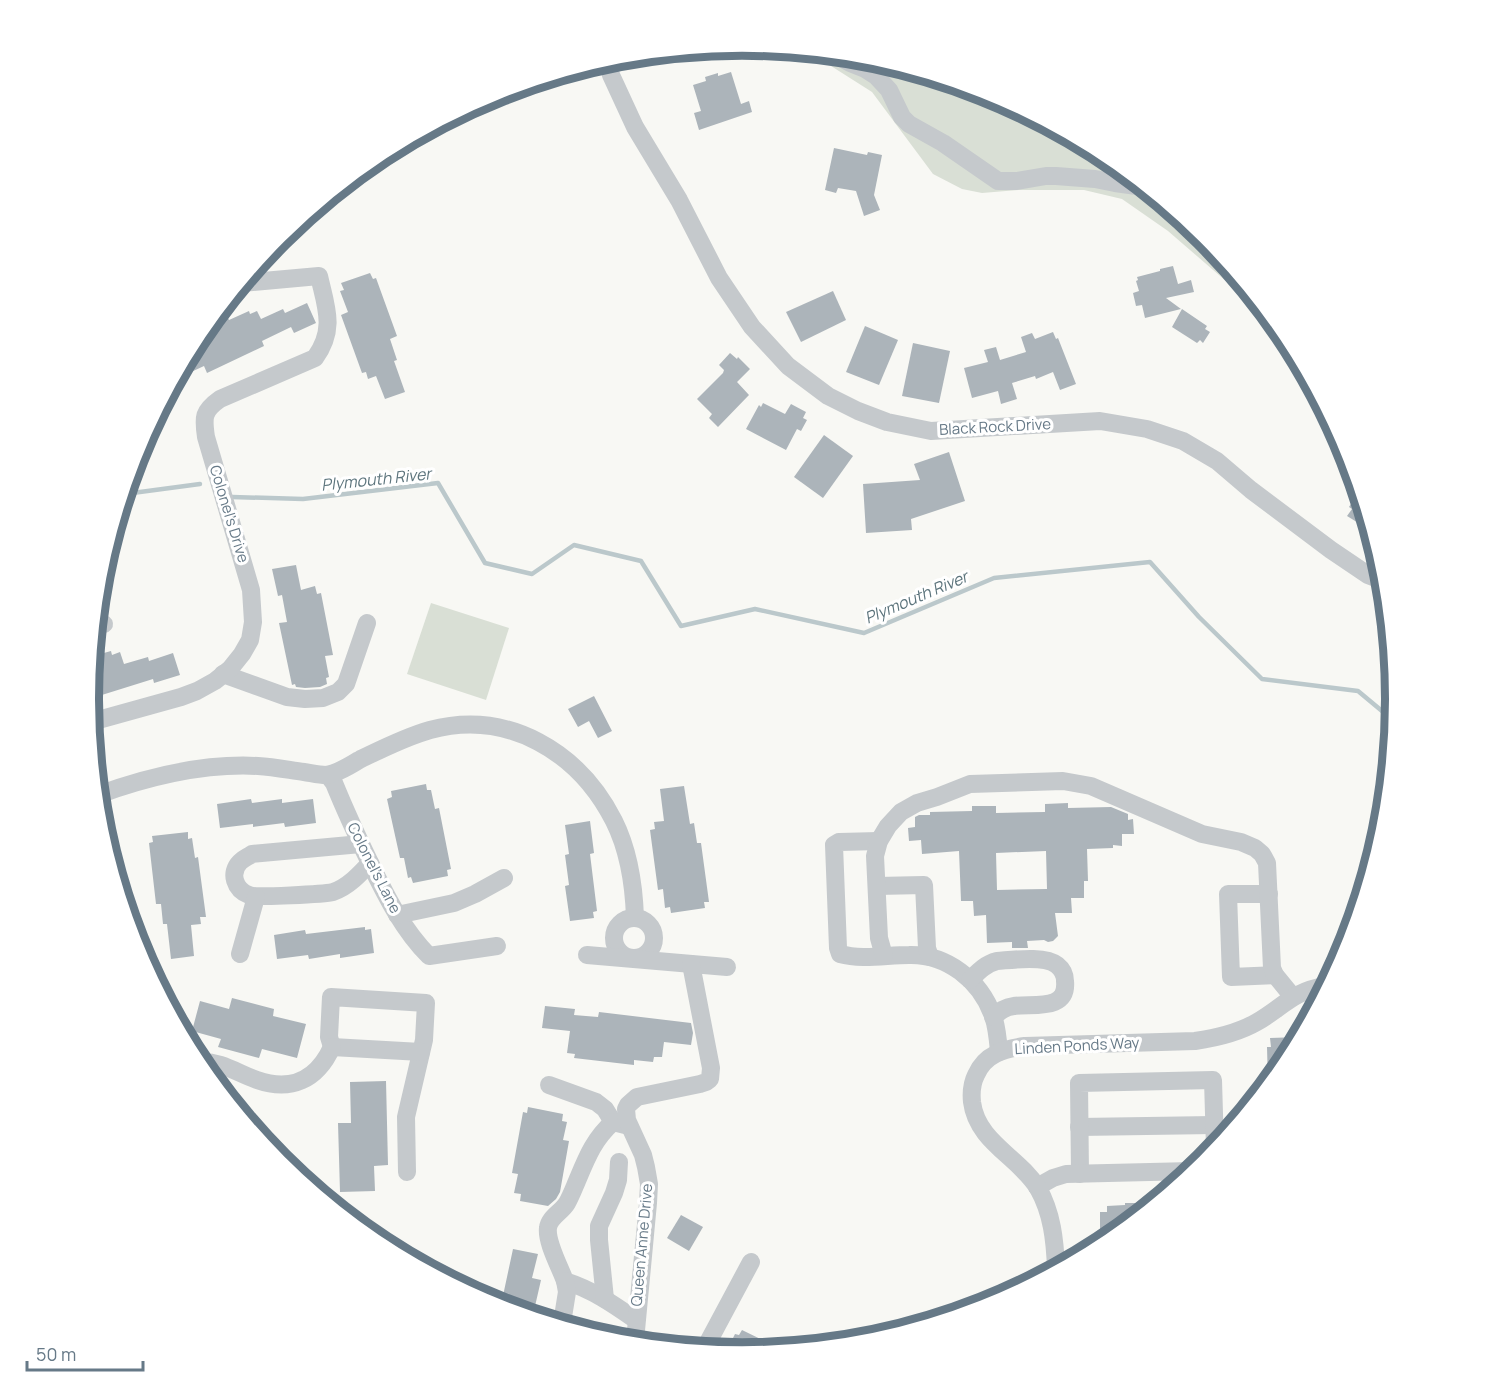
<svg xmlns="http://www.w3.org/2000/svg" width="1485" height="1397" font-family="Manrope,sans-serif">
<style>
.green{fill:#d9dfd5}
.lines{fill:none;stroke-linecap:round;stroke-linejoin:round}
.stream{stroke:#bbc8cb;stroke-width:4.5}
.building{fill:#acb4ba;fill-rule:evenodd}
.minor{stroke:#c5c9cc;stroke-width:18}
.labels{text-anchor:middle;stroke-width:6;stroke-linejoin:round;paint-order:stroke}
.street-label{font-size:15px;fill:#667987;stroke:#fff}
.water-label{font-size:16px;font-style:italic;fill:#5c747c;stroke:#fff}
.rim{fill:none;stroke:#667987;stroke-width:8}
</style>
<rect width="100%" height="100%" fill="#f8f8f4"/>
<g class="green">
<path d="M809,52L870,58L993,95L1106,155L1205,237L1272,319L1264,314L1168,231L1122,199L1084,190H1018L982,193L962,189L933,174L872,92Z"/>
<path d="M431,603L509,628L486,700L407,674Z"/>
</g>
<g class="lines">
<g class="stream">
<path d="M125,494L200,484"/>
<path d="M232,497L303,499L438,483L485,563L532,574L574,545L641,561L681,626L755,609L864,633L994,578L1150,562L1199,617L1262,679L1358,691L1394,721"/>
</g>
</g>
<g class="building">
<path d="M731,72L741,104L749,101L752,112L699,130L694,113L701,111L693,85L706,81L705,77L718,73V76Z"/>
<path d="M834,148L867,155L868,152L882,155L874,195L880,210L864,216L856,191L838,188L836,193L825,190Z"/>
<path d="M1173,266L1178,284L1191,280L1194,292L1166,298L1181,309L1145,318L1142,305L1136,306L1133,293L1139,291L1136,281L1138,280L1137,277L1160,271V269Z"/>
<path d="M370,273L373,279L376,278L397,336L390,339L397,360L394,361L405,392L385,399L376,376L368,379L366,372L362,373L341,315L348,312L340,291L344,290L341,283Z"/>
<path d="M833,291L846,320L801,342L786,312Z"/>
<path d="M307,303L316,323L294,333L291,327L262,341L264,346L207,373L204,366L176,379L199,335L211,320L226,314L229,320L249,311L250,314L257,311L261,319L283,309L285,313Z"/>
<path d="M1182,309L1207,326L1205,329L1210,332L1203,343L1200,340L1197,343L1172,327Z"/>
<path d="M865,326L898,340L879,385L846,372Z"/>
<path d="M1053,332L1056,339L1058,338L1076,384L1060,390L1053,372L1036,379L1035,376L1012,383L1017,399L1001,404L998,391L972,398L964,368L988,362L984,350L996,347L1000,360L1026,352L1021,337L1032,333L1035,339Z"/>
<path d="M913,343L950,351L939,403L902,396Z"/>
<path d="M730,353L737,359L738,357L750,369L737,382L749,395L718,427L709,418L712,414L697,399L723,373L724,370L719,365Z"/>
<path d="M763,403L785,414L791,404L806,412L803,418L807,420L801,431L797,429L786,450L746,429L759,405L761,407Z"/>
<path d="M824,435L853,456L823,498L794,477Z"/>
<path d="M949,452L965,501L911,519L912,530L866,533L863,484L920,480L914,464Z"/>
<path d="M1359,491L1368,519L1365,517L1360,524L1347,516L1352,509L1349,507Z"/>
<path d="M296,565L301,590L315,586L317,594L321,593L333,655L325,656L329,677L326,678L327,684L320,687L305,688L296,687L295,684L292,685L279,623L287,622L282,595L278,596L272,569Z"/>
<path d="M111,651L112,655L120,652L124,664L148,657L149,661L173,653L180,675L154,683L153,679L89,699L93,656Z"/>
<path d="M594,696L612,731L598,738L589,721L578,727L568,709Z"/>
<path d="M426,784L427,790H431L435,809L439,808L451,869L447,870L448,876L413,883L411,877L408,878L404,858H400L387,799L392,797L391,791Z"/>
<path d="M684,786L690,824L694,823L697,843H701L709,902H704L705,908L671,913L670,907L665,908L663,889L658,890L650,830L655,829L654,822L664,821L660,789Z"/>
<path d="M251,799L252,803L282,799V803L313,799L316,823L285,827L284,823L253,827V824L220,828L217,804Z"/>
<path d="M1068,803V808L1111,807L1128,814V820L1133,819L1134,834H1122V846L1113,845V848L1087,849L1088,881H1084V898H1071L1072,913H1055L1058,936L1053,941L1048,942L1044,940L1027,941L1028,948H1012V942L987,943L986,915L974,916L973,901H961L959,851L922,854L921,840L909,841L908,828L915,827V817L919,815H930V812L972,811V806H996V813L1045,812V804ZM1046,851L1047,889L997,890L996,853Z"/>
<path d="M590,821L594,853L590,854L597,911L593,912L594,918L570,921L565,886L569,885L565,855L569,854L565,825Z"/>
<path d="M188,832V839L192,838L195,858L198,857L206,917H200L201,924L191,925L194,956L171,959L167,924H163L161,904H156L149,843L153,842L152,836Z"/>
<path d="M365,927V930L371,929L374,953L340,958V954L309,959L308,955L277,959L274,935L305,930L306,934Z"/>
<path d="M232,998L274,1009L273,1016L306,1024L297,1058L262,1049L259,1058L218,1047L221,1039L192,1031L200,1001L229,1009Z"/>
<path d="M545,1006L575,1009L574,1015L598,1017L599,1012L691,1023L693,1033L691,1045L664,1042L662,1057H654L653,1062L634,1060V1065L574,1058L575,1054L567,1053L570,1031L542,1028Z"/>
<path d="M1299,1037L1286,1062L1268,1084L1267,1047H1271L1270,1038Z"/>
<path d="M386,1081L388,1165L374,1166L375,1191L340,1192L338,1123H351L350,1082Z"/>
<path d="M528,1107L563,1114L562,1121L567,1122L563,1140L569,1141L560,1192L556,1199L548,1206L520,1201L521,1194L514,1193L518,1174L512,1173L523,1112L527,1113Z"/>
<path d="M1125,1203H1154L1105,1242L1100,1245V1212H1107V1206L1125,1205Z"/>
<path d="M681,1215L703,1227L689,1251L667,1238Z"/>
<path d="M513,1249L538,1254L532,1278L541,1280L533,1315L501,1305Z"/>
<path d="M742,1330L779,1348L742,1352L727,1350L735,1334L739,1335Z"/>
</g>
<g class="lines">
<g class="minor">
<path d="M834,54L850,63L865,69L876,76L889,90L902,117L909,124L943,143L998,181H1017L1046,176H1056L1095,179L1115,183L1144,187"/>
<path d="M607,60L611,75L635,127L679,200L719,278L752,327L788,366L828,396L858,411L887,422L931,431L1100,421L1147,429L1183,441L1217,461L1251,490L1331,550L1368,575L1384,581"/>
<path d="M96,625L104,624"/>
<path d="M223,674L287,697L305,699L323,698L338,692L346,684L367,623"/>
<path d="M91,722L181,697L197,691L215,681L230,669L242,654L250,640L253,622L251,590L206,437C203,417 203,411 220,399L315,358C336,329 326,307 319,276L242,283"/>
<path d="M328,775L334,783C345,810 357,836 370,863C386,896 403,930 429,956L497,946"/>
<path d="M98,795C150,776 203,763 258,766C274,767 289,770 304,772C311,773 319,775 326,775C335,774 351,765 359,760C382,749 405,737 430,730C508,709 579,752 614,821C628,849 634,886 635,918"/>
<path d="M879,841L839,842L834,845L838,948L840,954C862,960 886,955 909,955C947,954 980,980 993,1016C997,1027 998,1040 999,1052"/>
<path d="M361,844L252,854C248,857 244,858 240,862C229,873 235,890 249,895C256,898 325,894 333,892C348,887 360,874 370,863"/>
<path d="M877,886L924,885L927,948L930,957"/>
<path d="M1269,894H1228L1231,977L1275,975"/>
<path d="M397,915L454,903L475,894L504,878"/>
<circle cx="634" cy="938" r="20"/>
<path d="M240,954L256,897"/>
<path d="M587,955L727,967"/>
<path d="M884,956L879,938L875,856L879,841L888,826L901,812L917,803L937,797L970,784L1063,781L1091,786L1202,834L1241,842L1255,848L1262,854L1267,863L1272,968L1275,975L1293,997"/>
<path d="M970,980C978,972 985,964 997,961C1012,960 1045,955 1057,965C1062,969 1065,975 1065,981C1068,1012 1032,1003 1014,1006C1005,1007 1000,1011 993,1017"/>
<path d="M332,1047L329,1037L331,997L426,1003L424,1040L406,1117L407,1172"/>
<path d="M332,1047L421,1052"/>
<path d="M200,1062C221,1061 237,1073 257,1080C291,1092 317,1080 332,1047"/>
<path d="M549,1085L596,1102L605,1109L613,1122"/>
<path d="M629,1126L613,1122C594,1139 587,1157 577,1181C574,1188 571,1196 567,1203C562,1212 549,1217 548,1228C546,1242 560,1267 565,1281C593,1290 613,1304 636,1320"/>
<path d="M1079,1127L1214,1125"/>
<path d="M1080,1174L1079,1083L1213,1080L1215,1148"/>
<path d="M1037,1187L1053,1178L1066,1174L1192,1171"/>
<path d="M1056,1269C1055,1240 1052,1213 1038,1188C1019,1157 977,1142 972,1102C971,1092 972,1083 976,1075C985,1054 1004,1049 1025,1046L1195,1041C1216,1038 1238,1033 1257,1022C1283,1007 1293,991 1326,986"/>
<path d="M605,1299L599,1240V1226L614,1193L618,1180L619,1162"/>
<path d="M562,1323L567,1292L565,1281"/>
<path d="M635,1341L648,1203L649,1184L646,1167L643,1155L627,1120L626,1109L628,1105L637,1097L700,1084L706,1082L710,1079L711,1068L691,964"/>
<path d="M705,1348L751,1262"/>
</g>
</g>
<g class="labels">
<g class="street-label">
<text transform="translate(995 427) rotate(-3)" y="5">Black Rock Drive</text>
<text transform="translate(229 514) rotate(73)" y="5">Colonel's Drive</text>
<text transform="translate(374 868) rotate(63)" y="5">Colonel's Lane</text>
<text transform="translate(1077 1046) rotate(-3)" y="5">Linden Ponds Way</text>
<text transform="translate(642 1245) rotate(-85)" y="5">Queen Anne Drive</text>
</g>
<g class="water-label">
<text transform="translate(376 479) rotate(-6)" y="6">Plymouth River</text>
<text transform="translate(916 597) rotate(-23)" y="6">Plymouth River</text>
</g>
</g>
<path d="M0 0H1485V1397H0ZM99 699a643 643 0 1 1 1286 0a643 643 0 1 1-1286 0Z" fill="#fff" fill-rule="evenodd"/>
<path class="rim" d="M99 699a643 643 0 1 1 1286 0a643 643 0 1 1-1286 0Z"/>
<path d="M27 1361v9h116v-9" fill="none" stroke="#667987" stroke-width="3"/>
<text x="36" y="1361" font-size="18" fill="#667987" stroke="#ffffff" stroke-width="4.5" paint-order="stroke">50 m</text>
</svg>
